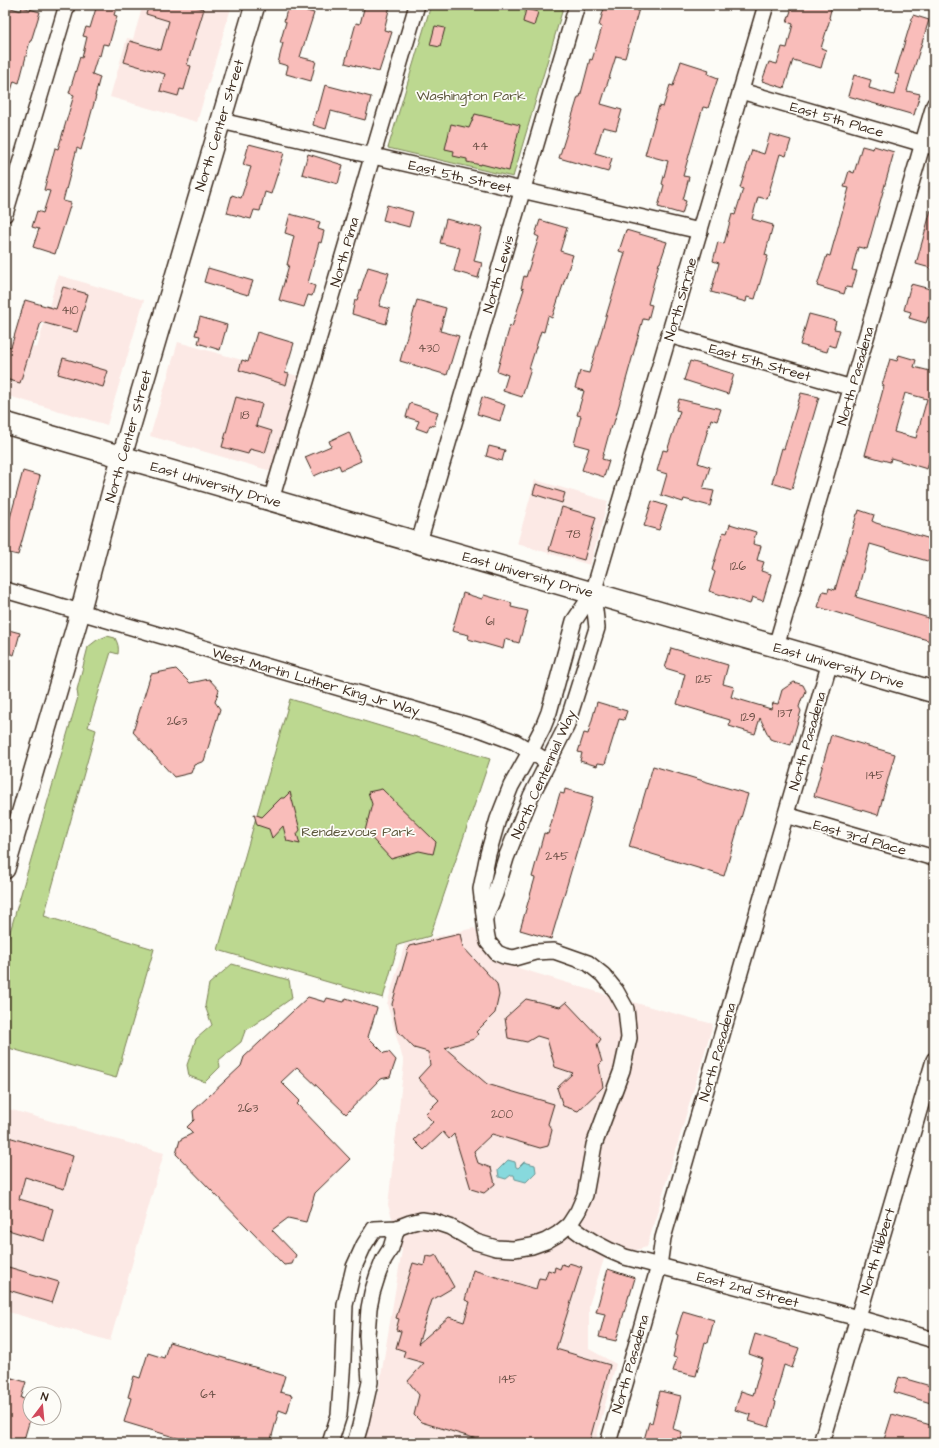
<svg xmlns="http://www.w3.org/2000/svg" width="939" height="1448" font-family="'Architects Daughter',sans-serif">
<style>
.built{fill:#fce9e5}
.green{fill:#bcd890;stroke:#7c8157}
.water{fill:#87d9dd;stroke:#699391}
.building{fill:#f9bdba;stroke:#3b2a1e;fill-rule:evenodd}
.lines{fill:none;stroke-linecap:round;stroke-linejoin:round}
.minor-casing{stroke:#3b2a1e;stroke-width:18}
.tertiary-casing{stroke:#3b2a1e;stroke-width:22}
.secondary-casing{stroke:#3b2a1e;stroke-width:24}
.minor{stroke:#fdfcf7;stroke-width:15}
.tertiary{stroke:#fdfcf7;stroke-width:19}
.secondary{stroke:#fdfcf7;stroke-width:21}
.labels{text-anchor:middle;stroke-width:3.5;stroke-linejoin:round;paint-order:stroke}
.number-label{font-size:12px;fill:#6a4f45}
.park-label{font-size:14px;fill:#5b563a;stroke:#fdfcf7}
.street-label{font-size:14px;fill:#3b2a1e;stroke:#fdfcf7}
</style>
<rect width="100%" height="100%" fill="#fdfcf7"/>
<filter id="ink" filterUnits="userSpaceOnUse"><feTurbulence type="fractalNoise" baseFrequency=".025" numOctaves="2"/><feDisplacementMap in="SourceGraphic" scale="8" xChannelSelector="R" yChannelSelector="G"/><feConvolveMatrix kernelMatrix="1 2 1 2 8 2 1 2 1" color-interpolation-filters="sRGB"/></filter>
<g filter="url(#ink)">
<g class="built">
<path d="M143,5H220L231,8L197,122L110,97L127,38L133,39Z"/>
<path d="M58,275L144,300L107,425L5,395V339L37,348Z"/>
<path d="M178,342L298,376L271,471L150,436Z"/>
<path d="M535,480L608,501L590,565L517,544Z"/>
<path d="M474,928L512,966L614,997L713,1024L647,1247L604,1259L589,1305V1349L616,1364L595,1443H363L379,1388L402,1250L388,1205L404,1063L387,1004L405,944Z"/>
<path d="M5,1108L164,1153L110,1341L5,1311Z"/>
</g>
<g class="green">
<path d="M431,5H564L513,177L388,148Z"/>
<path d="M107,636L115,638C118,644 119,647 118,654L111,652L88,727L96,730L44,916L154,949L116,1078L5,1047V949L78,697L77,690L88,647L97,640Z"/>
<path d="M290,699L490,759L430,936L398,945L383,998L218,950Z"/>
<path d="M232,964L289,980L292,998L245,1031L241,1042L219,1060L220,1067L205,1082L189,1076L187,1065L196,1039L212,1025L205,1006L209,984Z"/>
</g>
<path class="water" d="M508,1160L515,1162L516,1167L518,1168L524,1162L535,1165L536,1172L526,1182L515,1179L514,1175H511L506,1179L499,1177L498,1170Z"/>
<g class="building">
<path d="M97,5H117L114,15L117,16L109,45L103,44L100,56L98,55L92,74L100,77L95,96H96L81,150L77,148L63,201L71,203L55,254L33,247L39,229L32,227L37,211L43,213L50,191L44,190L55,148L58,149L74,95L69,93L80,57L82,58L87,37L83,36L86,27L90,28Z"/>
<path d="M149,5H190L204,9L187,65L191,66L184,90L180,89L178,96L160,91L165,74L124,62L130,41L161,50L169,21L146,14Z"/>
<path d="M365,5H385L390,6L384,30L392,32L379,72L345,63L356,23L360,24Z"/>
<path d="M610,5H640L625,58L616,56L601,104L622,110L616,130L603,127L595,153L612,158L608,172L559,158L578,97H580L590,59L592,60L602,27L599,26L604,8L609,9Z"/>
<path d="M793,5H832L829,18L830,19L821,48L826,50L821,68L793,60L784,88L762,81L769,62L777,64L782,47L787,48L793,24L787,22Z"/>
<path d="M288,6L314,13L300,57L316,61L311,81L286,74L288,66L278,63L283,43H280L286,22L284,21Z"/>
<path d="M8,7L21,11L22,7L40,12L31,41H30L19,83L14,81L7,104L5,103V17Z"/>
<path d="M526,9L538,12L534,26L523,22Z"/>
<path d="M913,15L929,20L907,91L920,94L914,115L848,96L854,75L871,80L869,88L894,95L899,75L895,74Z"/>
<path d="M435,26L445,28L440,47L430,45Z"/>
<path d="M681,61L709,70L708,74L718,78L708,108L703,107L683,176L689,177L683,200L686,201L682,214L658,207L664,185L662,184L668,161L645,155L659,106L663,107L670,85L673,86Z"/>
<path d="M325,85L371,97L365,120L331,111L326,129L313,125L316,111H318Z"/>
<path d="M475,114L520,125L509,171L481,164V165L467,162V159L453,156L454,151L445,149L451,124L469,128Z"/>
<path d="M770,134L791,140L786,156L780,154L767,199L758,197L752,219L773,225L765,255L768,256L755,299L747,297L746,302L711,292L719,263L713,261L718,242L724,244L732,214L735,215L743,189L740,188L752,150L764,154Z"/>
<path d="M249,144L284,153L271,194L265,192L260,211L254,210L251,219L227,213L232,195L241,198L251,167L243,165Z"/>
<path d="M862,146L873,149L874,146L894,152L867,249L858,247L852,270L857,271L852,288L846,287L844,294L817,286L827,255L830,256L849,188L844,187L849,171L854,173Z"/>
<path d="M308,154L343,165L338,184L302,174Z"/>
<path d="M387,205L413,212L409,227L383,220Z"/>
<path d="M931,210L934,211V269L916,264Z"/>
<path d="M290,214L320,222L318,229L324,231L321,243L319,242L308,283L315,286L312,296L308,295L304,307L279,300L289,265H287L294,236L285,233Z"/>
<path d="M446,219L482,228L474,261L482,263L478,278L454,271L460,248L440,243Z"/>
<path d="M540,220L567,228L560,251L573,255L552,318L548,316L544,332L541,331L529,369H531L522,397L503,391L508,375L497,371L510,326L512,327L524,289L521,288L524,276L526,277L539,237L535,235Z"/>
<path d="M626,230L667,242L660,263H659L648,304L652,305L648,320L643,319L619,405L613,426H611L602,459L609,461L604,477L582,470L589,448L574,444L581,416L577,415L584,391L575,388L580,371L589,373L625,253L619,251Z"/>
<path d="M368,267L389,273L379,306L390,309L386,324L352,314L355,300H357Z"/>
<path d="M208,268L253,281L248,295L204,282Z"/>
<path d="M911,284L934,290V319L928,317L926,323L909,318L911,312L904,310Z"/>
<path d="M63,287L88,294L77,332L41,322L35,341H33L20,383L5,379V358L8,346L11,347L25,300L56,309Z"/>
<path d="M417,300L446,308L440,331L459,336L447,375L400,361Z"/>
<path d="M809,314L836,321L834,329L840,330L835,347L829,345L827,352L800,345Z"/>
<path d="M200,317L227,325L220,350L198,343L200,336L195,335Z"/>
<path d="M257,332L294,343L285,373L289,374L286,385L239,370L242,360L248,362Z"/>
<path d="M899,355L916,360L914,367L934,372V445L927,469L891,458L890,462L865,455L884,386L882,385L890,359L897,361ZM905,393L927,399L916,438L894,432Z"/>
<path d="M63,358L108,371L103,387L58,374Z"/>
<path d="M690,361L734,374L728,394L684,380Z"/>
<path d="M801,393L819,397L792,489L772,483L782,448L784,449Z"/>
<path d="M236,397L262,404L256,426L272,431L265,453L250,449L248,454L222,447Z"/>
<path d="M482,397L505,405L500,421L477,414Z"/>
<path d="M679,399L721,409L717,421L711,419L698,463L710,467L703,489L714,491L710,506L684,499L683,502L661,495L667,474L657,471L663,450L667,451L680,411L676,410Z"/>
<path d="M410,403L438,412L434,426L430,425L427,432L416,428L419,421L406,417Z"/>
<path d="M349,432L361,461L341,470L339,465L314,476L305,457L331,446L329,441Z"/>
<path d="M489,446L505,450L502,461L486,456Z"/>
<path d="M23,471L40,476L18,555L5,552V536Z"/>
<path d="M536,484L565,493L562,503L533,494Z"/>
<path d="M652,501L667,506L659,530L644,526Z"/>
<path d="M562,507L596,517L584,560L549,550Z"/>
<path d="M859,510L874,515L872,521L876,523L934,540V563L870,544L856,597L929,618L928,622L934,624V642L818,607L823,591L828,592L829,588L835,590L857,514H858Z"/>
<path d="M730,524L756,532L753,544L761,546L757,560L764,562L761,571L771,574L763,601L752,597L750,604L709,591L715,572L712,570L723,532L727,533Z"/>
<path d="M463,593L482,599L484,595L512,603L511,607L528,611L519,643L505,639L503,649L468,639L469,635L452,631Z"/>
<path d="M5,629L20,633L14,655L5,652Z"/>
<path d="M671,648L728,665L723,684L734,687L731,697L771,709L773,703L778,704L782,690L794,682L803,685L806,691L804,697L802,698L799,707L801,711L791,745L770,739L760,718L755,734L729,726L730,720L677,704L685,674L665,668Z"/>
<path d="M176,669L190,683L209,679L219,690L215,702L220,709L204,761L194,765L191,773L174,777L133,732L151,674Z"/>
<path d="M597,702L627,711L624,720L619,719L605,764L598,763L597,766L580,761L582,753L578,752L584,733L588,734Z"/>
<path d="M831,735L895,754L878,815L814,796Z"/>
<path d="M653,766L748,794L724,876L629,847Z"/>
<path d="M382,789L436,842L433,854L419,851L391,859L365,831L372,804L368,792Z"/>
<path d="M565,789L593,797L551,939L520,930L535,878L532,877L544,833L548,834L560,793L564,794Z"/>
<path d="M290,792L300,830L297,834L300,844L287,841L283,826L272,838L269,829L257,825L254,814L262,817L281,798H284Z"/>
<path d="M460,934L463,947L497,984L499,995L495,1013L476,1032L478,1034L474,1039L445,1048L487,1084L554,1104L548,1124L552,1130L548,1146L540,1148L492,1134L474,1151L478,1163L491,1168L495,1184L484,1193L471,1189L454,1134L449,1139L443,1132L424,1150L414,1140L433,1122L425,1114L439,1100L418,1078L430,1065L428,1052L414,1048L397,1030L392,1004L409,946Z"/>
<path d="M308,997L325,1002L327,998L344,1002L346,998L377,1008L368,1037L384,1053L389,1052L396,1060L390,1077L380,1079L346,1114L297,1067L281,1082L300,1101L297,1104L350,1159L315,1193L306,1222L288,1218L272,1230L296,1255L292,1264L284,1265L176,1154L180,1140L193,1133L187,1127L194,1120L193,1111L241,1066L244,1057Z"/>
<path d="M526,999L560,1007L566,1002L601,1039L597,1045L602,1062L599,1065L603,1087L578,1111L563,1106L557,1088L573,1073L555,1067L547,1039L537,1036L527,1042L508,1038L505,1018Z"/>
<path d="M5,1136L73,1156L64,1189L25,1177L19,1199L53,1209L44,1241L5,1229Z"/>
<path d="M436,1255L454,1287L432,1300L418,1344L449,1317L464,1322L470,1302L465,1300L473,1270L536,1289L539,1278L545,1279L548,1270L554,1272L555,1267L560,1269L562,1264L568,1266L569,1263L582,1267L556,1349L610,1365L589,1443H490L421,1422L414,1415L419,1395L408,1381L424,1363L403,1357L405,1351L396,1348L401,1331L396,1330L399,1319L396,1318L413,1263L424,1266L426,1256L432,1257Z"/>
<path d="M5,1266L59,1282L52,1303L5,1289Z"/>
<path d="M608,1269L635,1278L630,1295H629L616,1341L599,1337L605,1314L596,1312Z"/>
<path d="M683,1311L714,1320L708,1343L705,1342L696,1376L673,1371L677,1358L673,1357L678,1335L676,1334Z"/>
<path d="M755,1334L799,1348L792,1368L784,1365L774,1401L776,1402L769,1427L749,1421L751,1415L735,1410L741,1391L753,1395L763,1359L749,1354Z"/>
<path d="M169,1342L285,1376L280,1392L292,1395L287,1413L279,1410L270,1443H183L184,1440L124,1422L131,1398L128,1397L134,1376L140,1378L148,1353L164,1358Z"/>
<path d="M5,1376L26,1382L21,1398L30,1401V1419L23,1443H5Z"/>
<path d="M899,1377L934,1387V1404L894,1392Z"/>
<path d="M660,1391L681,1396L673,1429L682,1432L679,1443H643L649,1422L652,1423Z"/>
<path d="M892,1414L934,1426V1443H883Z"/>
</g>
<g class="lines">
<defs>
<g id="minor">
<path d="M741,91L934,147"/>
<path d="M221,121L700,231"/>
<path d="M5,214L67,5"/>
<path d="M669,335L852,388"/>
<path d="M271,500L417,5"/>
<path d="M419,542L577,5"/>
<path d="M5,590L480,729L515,742L548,762"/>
<path d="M776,646L934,105"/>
<path d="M786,815L934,858"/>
<path d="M485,918L495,894L506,858L531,796L566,727L597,628L593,593"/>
<path d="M569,1225C586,1239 604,1249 625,1257L858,1318L934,1340"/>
<path d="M330,1443L339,1415L343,1359L345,1305L354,1267L364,1245L374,1229L397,1228L410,1223L422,1220L435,1222L450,1227L476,1242L496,1248L514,1249L532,1246L546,1241L558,1234L569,1225L578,1211L585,1195L594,1145L622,1070L629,1038L626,1009L616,991L603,975L588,963L554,951L535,952L514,958L504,956L497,953L488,942L486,932L481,889L488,854L498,819L511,786L530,752L543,727L549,712L574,621L593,593L766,5"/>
<path d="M355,1443L360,1426L370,1382L367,1335L369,1308L372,1293L378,1274L384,1259L391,1248L397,1228"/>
<path d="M608,1443L659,1266L663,1238L830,662"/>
<path d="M821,1443L934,1060"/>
</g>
<path id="tertiary" d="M5,869L80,613L114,483L255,5"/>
<path id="secondary" d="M5,423L934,692"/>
</defs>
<use href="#minor" class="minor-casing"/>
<use href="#tertiary" class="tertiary-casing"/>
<use href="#secondary" class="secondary-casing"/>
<use href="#minor" class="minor"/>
<use href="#tertiary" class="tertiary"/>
<use href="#secondary" class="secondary"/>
</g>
</g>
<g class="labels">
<g class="number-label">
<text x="480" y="150">44</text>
<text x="70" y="314">410</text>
<text x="429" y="352">430</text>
<text x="245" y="419">18</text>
<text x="573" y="538">78</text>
<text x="738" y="570">126</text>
<text x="490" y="625">61</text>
<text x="704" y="683">125</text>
<text x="785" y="717">137</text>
<text x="748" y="721">129</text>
<text x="177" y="725">263</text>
<text x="875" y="779">145</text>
<text x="557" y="860">245</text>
<text x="248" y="1112">263</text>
<text x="502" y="1118">200</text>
<text x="508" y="1383">145</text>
<text x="208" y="1398">64</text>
</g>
<g class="park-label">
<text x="471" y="100">Washington Park</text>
<text x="358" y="836">Rendezvous Park</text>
</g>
<g class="street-label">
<text transform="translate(837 119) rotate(16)" y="5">East 5th Place</text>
<text transform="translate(219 125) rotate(-73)" y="5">North Center Street</text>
<text transform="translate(460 176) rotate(13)" y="5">East 5th Street</text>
<text transform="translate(344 252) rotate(-74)" y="5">North Pima</text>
<text transform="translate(498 274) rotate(-74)" y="5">North Lewis</text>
<text transform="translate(680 299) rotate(-74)" y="5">North Sirrine</text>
<text transform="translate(760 362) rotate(16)" y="5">East 5th Street</text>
<text transform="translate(855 376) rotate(-74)" y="5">North Pasadena</text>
<text transform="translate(128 436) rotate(-74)" y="5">North Center Street</text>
<text transform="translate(216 484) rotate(16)" y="5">East University Drive</text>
<text transform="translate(528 574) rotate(16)" y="5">East University Drive</text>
<text transform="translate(839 665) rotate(16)" y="5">East University Drive</text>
<text transform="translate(316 681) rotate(16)" y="5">West Martin Luther King Jr Way</text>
<text transform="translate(807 741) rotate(-74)" y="5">North Pasadena</text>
<text transform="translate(543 774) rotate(-66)" y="5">North Centennial Way</text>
<text transform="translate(860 837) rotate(16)" y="5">East 3rd Place</text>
<text transform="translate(717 1052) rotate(-74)" y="5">North Pasadena</text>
<text transform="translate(877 1251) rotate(-73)" y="5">North Hibbert</text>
<text transform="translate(748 1289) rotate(15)" y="5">East 2nd Street</text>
<text transform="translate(630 1364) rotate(-74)" y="5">North Pasadena</text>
</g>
</g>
<rect width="939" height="1448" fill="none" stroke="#fdfcf7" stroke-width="20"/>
<rect x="10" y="10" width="919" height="1428" fill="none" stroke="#3b2a1e" stroke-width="1.5" filter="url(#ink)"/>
<g transform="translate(42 1406) rotate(16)"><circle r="19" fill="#fdfcf7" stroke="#afa8a0"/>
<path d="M0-3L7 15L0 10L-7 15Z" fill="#d1495b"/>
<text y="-6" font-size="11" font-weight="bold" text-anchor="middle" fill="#3b2a1e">N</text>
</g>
</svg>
